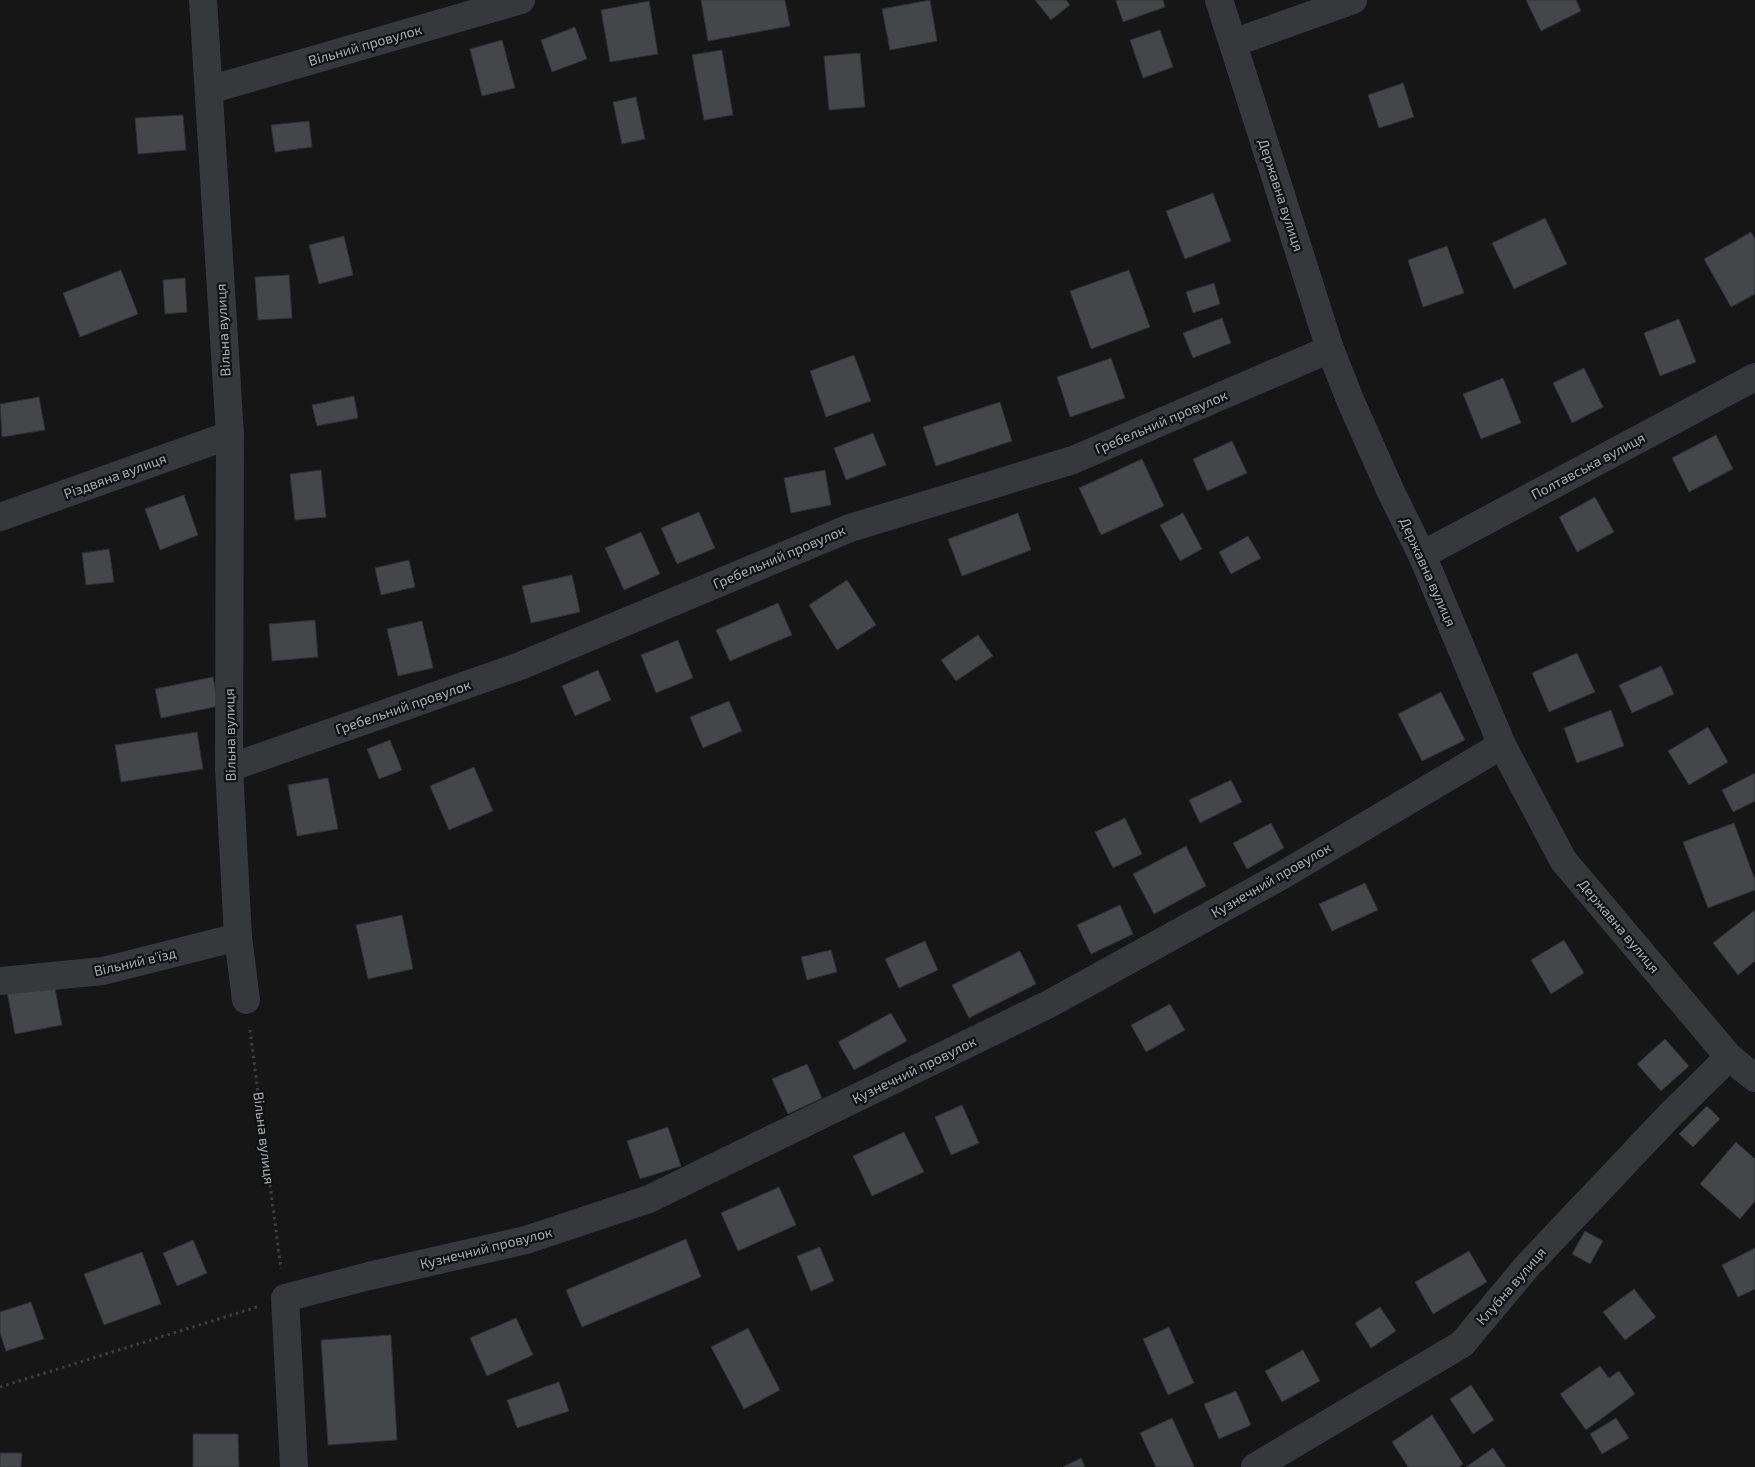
<svg xmlns="http://www.w3.org/2000/svg" width="1755" height="1467" font-family="'Exo 2',sans-serif">
<style>
.building{fill:#45464a;stroke:#303033}
.lines{fill:none;stroke-linecap:round;stroke-linejoin:round}
.path{stroke:#3d3f43;stroke-width:3;stroke-dasharray:2.5 4;stroke-linecap:butt}
.minor{stroke:#37383c;stroke-width:28}
.labels{text-anchor:middle;stroke-width:4.5;stroke-linejoin:round;paint-order:stroke}
.street-label{font-size:14px;fill:#a9aeb6;stroke:#111112}
</style>
<rect width="100%" height="100%" fill="#161617"/>
<g class="building">
<path d="M701,0H785L790,26L708,41Z"/>
<path d="M930,0L937,41L890,50L882,9Z"/>
<path d="M1035,0H1066L1070,5L1051,20Z"/>
<path d="M1118,0H1163L1165,7L1123,22L1116,1Z"/>
<path d="M1526,0H1576L1581,11L1541,31Z"/>
<path d="M649,1L658,54L610,62L601,10Z"/>
<path d="M575,27L587,59L552,72L541,40Z"/>
<path d="M1160,30L1173,67L1143,78L1130,40Z"/>
<path d="M502,40L515,88L482,96L470,49Z"/>
<path d="M722,50L733,115L704,120L692,55Z"/>
<path d="M860,53L865,107L829,110L824,56Z"/>
<path d="M1403,83L1414,117L1379,128L1368,95Z"/>
<path d="M636,97L645,139L622,144L613,102Z"/>
<path d="M183,115L186,150L138,154L135,118Z"/>
<path d="M309,121L312,147L275,152L271,125Z"/>
<path d="M1213,193L1231,241L1185,259L1166,211Z"/>
<path d="M1545,218L1567,264L1514,289L1492,243Z"/>
<path d="M1751,232L1755,239V294L1731,307L1704,259Z"/>
<path d="M344,236L353,275L319,284L309,245Z"/>
<path d="M1447,246L1464,293L1423,307L1408,260Z"/>
<path d="M121,270L138,314L80,337L63,293Z"/>
<path d="M1129,270L1150,327L1091,349L1070,291Z"/>
<path d="M289,275L292,318L258,320L255,277Z"/>
<path d="M185,278L187,312L165,314L163,280Z"/>
<path d="M1214,283L1220,304L1193,313L1186,292Z"/>
<path d="M1222,318L1231,343L1193,358L1183,333Z"/>
<path d="M1679,319L1696,362L1660,376L1644,333Z"/>
<path d="M854,355L871,401L826,417L810,371Z"/>
<path d="M1111,358L1125,398L1070,417L1057,377Z"/>
<path d="M1584,368L1603,407L1572,423L1553,383Z"/>
<path d="M1503,378L1521,423L1481,439L1463,394Z"/>
<path d="M354,396L358,418L317,426L312,405Z"/>
<path d="M39,397L45,430L2,437L0,404Z"/>
<path d="M1000,402L1012,441L936,466L923,427Z"/>
<path d="M873,433L886,465L846,480L834,448Z"/>
<path d="M1716,435L1733,469L1689,492L1672,458Z"/>
<path d="M1232,441L1247,473L1207,491L1193,459Z"/>
<path d="M1142,459L1164,506L1101,535L1079,488Z"/>
<path d="M321,470L326,517L295,520L290,474Z"/>
<path d="M825,470L831,505L791,513L784,478Z"/>
<path d="M184,495L198,535L160,550L145,509Z"/>
<path d="M1595,497L1614,532L1577,552L1559,517Z"/>
<path d="M699,512L715,548L677,564L661,528Z"/>
<path d="M1018,513L1031,550L962,576L948,539Z"/>
<path d="M1183,513L1202,549L1180,561L1160,525Z"/>
<path d="M641,532L660,574L624,590L605,548Z"/>
<path d="M1248,536L1261,558L1231,574L1219,552Z"/>
<path d="M109,549L114,582L86,585L82,553Z"/>
<path d="M409,560L415,587L381,595L375,568Z"/>
<path d="M572,575L580,612L531,623L522,586Z"/>
<path d="M847,580L876,625L837,650L809,605Z"/>
<path d="M778,603L792,635L730,661L716,630Z"/>
<path d="M315,620L318,657L272,661L269,624Z"/>
<path d="M422,621L433,668L398,676L387,629Z"/>
<path d="M978,635L993,656L956,681L941,660Z"/>
<path d="M678,640L693,678L656,693L641,655Z"/>
<path d="M1577,653L1595,692L1549,712L1532,673Z"/>
<path d="M1661,666L1674,694L1632,713L1619,685Z"/>
<path d="M598,670L611,700L575,716L562,686Z"/>
<path d="M213,677L219,706L161,718L155,689Z"/>
<path d="M1441,692L1465,740L1422,761L1398,714Z"/>
<path d="M729,701L742,731L703,748L690,717Z"/>
<path d="M1611,710L1624,746L1577,763L1564,728Z"/>
<path d="M1708,727L1728,762L1689,785L1668,751Z"/>
<path d="M197,732L203,769L121,782L115,745Z"/>
<path d="M390,740L402,770L379,779L367,749Z"/>
<path d="M474,767L493,811L449,830L430,786Z"/>
<path d="M1755,773V801L1733,812L1722,790Z"/>
<path d="M328,778L338,829L297,836L288,785Z"/>
<path d="M1231,780L1242,802L1200,823L1189,800Z"/>
<path d="M1125,818L1142,854L1113,868L1095,832Z"/>
<path d="M1271,823L1284,848L1247,869L1233,843Z"/>
<path d="M1734,823L1755,880V890L1708,908L1683,842Z"/>
<path d="M1186,846L1206,886L1154,914L1133,874Z"/>
<path d="M1365,883L1378,910L1332,931L1319,904Z"/>
<path d="M1120,905L1133,934L1091,954L1077,925Z"/>
<path d="M1755,910V961L1738,975L1713,943Z"/>
<path d="M402,915L413,969L368,979L356,925Z"/>
<path d="M1564,940L1584,973L1551,994L1531,960Z"/>
<path d="M925,941L938,970L899,988L885,959Z"/>
<path d="M831,950L837,972L807,980L801,957Z"/>
<path d="M1020,951L1036,984L969,1018L952,985Z"/>
<path d="M54,983L62,1025L15,1034L7,992Z"/>
<path d="M1170,1004L1185,1030L1146,1052L1131,1025Z"/>
<path d="M891,1013L907,1041L854,1070L838,1042Z"/>
<path d="M1665,1039L1689,1066L1661,1091L1637,1064Z"/>
<path d="M807,1064L822,1098L788,1114L772,1079Z"/>
<path d="M962,1105L979,1143L951,1155L935,1117Z"/>
<path d="M1707,1106L1720,1119L1693,1147L1679,1134Z"/>
<path d="M668,1127L681,1166L640,1179L627,1141Z"/>
<path d="M904,1132L924,1172L872,1196L853,1156Z"/>
<path d="M1736,1142L1755,1159V1201L1740,1219L1700,1184Z"/>
<path d="M779,1187L796,1225L738,1251L721,1213Z"/>
<path d="M1585,1231L1603,1241L1590,1264L1572,1254Z"/>
<path d="M686,1239L701,1277L582,1327L566,1290Z"/>
<path d="M193,1240L207,1273L177,1286L163,1253Z"/>
<path d="M820,1247L834,1281L811,1291L797,1256Z"/>
<path d="M1755,1248V1289L1738,1297L1722,1265Z"/>
<path d="M1469,1251L1487,1282L1433,1314L1415,1282Z"/>
<path d="M142,1252L161,1304L104,1325L84,1274Z"/>
<path d="M1634,1289L1656,1317L1625,1340L1603,1312Z"/>
<path d="M31,1302L44,1339L6,1351L0,1333V1312Z"/>
<path d="M1380,1307L1396,1331L1371,1348L1355,1323Z"/>
<path d="M516,1318L533,1355L487,1376L470,1338Z"/>
<path d="M1169,1327L1194,1383L1168,1395L1143,1339Z"/>
<path d="M748,1328L780,1390L744,1409L711,1347Z"/>
<path d="M391,1335L397,1440L328,1445L321,1340Z"/>
<path d="M1303,1350L1320,1381L1282,1402L1265,1371Z"/>
<path d="M1600,1366L1609,1378L1619,1371L1635,1394L1586,1430L1560,1394Z"/>
<path d="M559,1382L569,1411L517,1428L507,1400Z"/>
<path d="M1471,1385L1494,1420L1473,1434L1450,1399Z"/>
<path d="M1236,1391L1251,1425L1219,1439L1204,1404Z"/>
<path d="M1432,1415L1463,1464L1459,1467H1408L1392,1442Z"/>
<path d="M1172,1418L1194,1466L1192,1467H1156L1140,1433Z"/>
<path d="M1616,1418L1629,1438L1602,1454L1590,1434Z"/>
<path d="M193,1434H238L239,1467H193Z"/>
<path d="M1493,1448L1506,1467H1466Z"/>
<path d="M0,1453H22L21,1467H0Z"/>
<path d="M1081,1458L1085,1467H1063Z"/>
</g>
<g class="lines">
<g class="path">
<path d="M250,1030L281,1269"/>
<path d="M0,1387L257,1307"/>
</g>
<g class="minor">
<path d="M203,0L230,435L229,768L238,937L246,1000"/>
<path d="M1219,0L1330,349L1351,402L1391,492L1422,555L1502,745L1563,860L1729,1057L1755,1078"/>
<path d="M1233,43L1353,0"/>
<path d="M209,90L521,0"/>
<path d="M0,517L230,435"/>
<path d="M1422,555L1755,377"/>
<path d="M229,768L520,666L850,528L1073,460L1330,349"/>
<path d="M0,981L103,971L238,937"/>
<path d="M294,1467L285,1298L369,1276L526,1240L649,1199L1051,1003L1281,876L1502,745"/>
<path d="M1255,1467L1462,1344L1529,1264L1670,1115L1729,1057"/>
</g>
</g>
<g class="labels">
<g class="street-label">
<text transform="translate(365 45) rotate(-16)" y="5">Вільний провулок</text>
<text transform="translate(1281 195) rotate(72)" y="5">Державна вулиця</text>
<text transform="translate(223 330) rotate(-93)" y="5">Вільна вулиця</text>
<text transform="translate(1161 422) rotate(-23)" y="5">Гребельний провулок</text>
<text transform="translate(1588 466) rotate(-28)" y="5">Полтавська вулиця</text>
<text transform="translate(115 476) rotate(-20)" y="5">Різдвяна вулиця</text>
<text transform="translate(779 557) rotate(-23)" y="5">Гребельний провулок</text>
<text transform="translate(1428 572) rotate(66)" y="5">Державна вулиця</text>
<text transform="translate(403 707) rotate(-19)" y="5">Гребельний провулок</text>
<text transform="translate(230 735) rotate(-91)" y="5">Вільна вулиця</text>
<text transform="translate(1271 880) rotate(-30)" y="5">Кузнечний провулок</text>
<text transform="translate(1619 926) rotate(50)" y="5">Державна вулиця</text>
<text transform="translate(135 962) rotate(-13)" y="5">Вільний в'їзд</text>
<text transform="translate(914 1070) rotate(-26)" y="5">Кузнечний провулок</text>
<text transform="translate(264 1138) rotate(83)" y="5">Вільна вулиця</text>
<text transform="translate(486 1248) rotate(-14)" y="5">Кузнечний провулок</text>
<text transform="translate(1511 1286) rotate(-49)" y="5">Клубна вулиця</text>
</g>
</g>
</svg>
